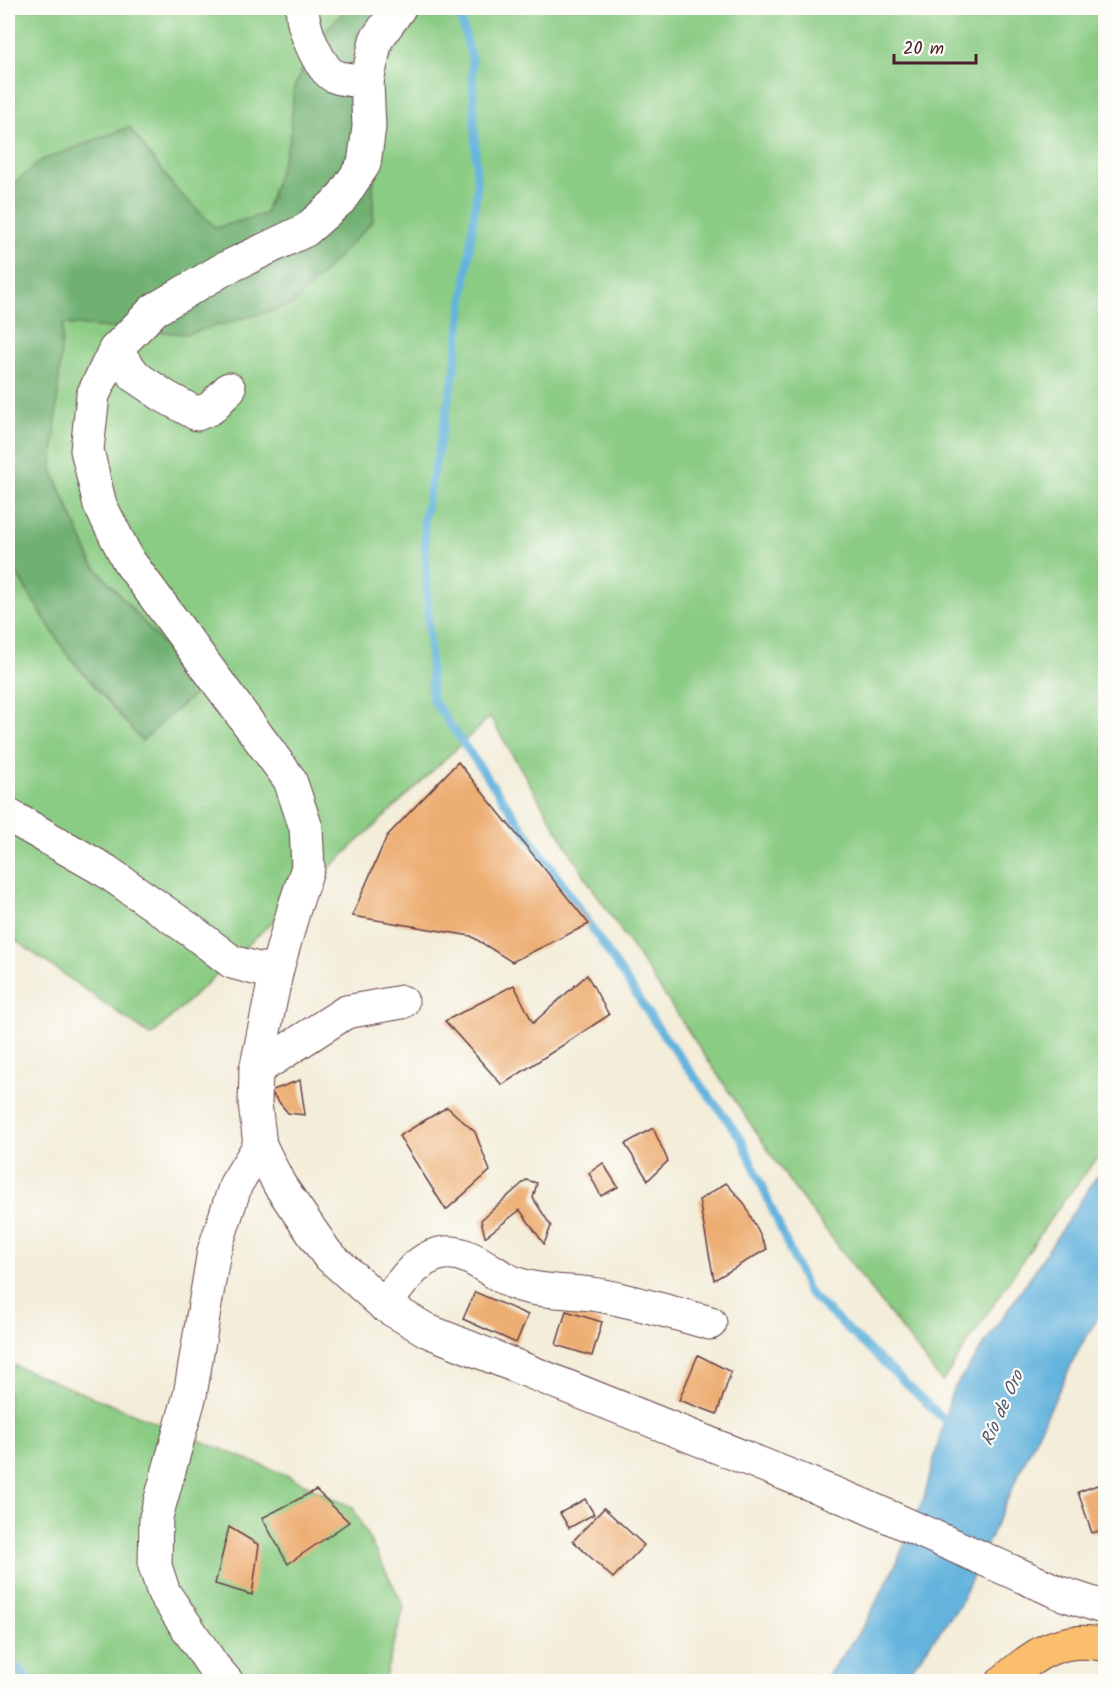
<svg xmlns="http://www.w3.org/2000/svg" width="1113" height="1689" font-family="Kalam,sans-serif">
<style>
.green{fill:#8bcc84;stroke:#6a7658;stroke-width:1.5}
.forest{fill:#70b072;stroke:#5d684e;stroke-width:1.5}
.water{fill:#63b3dd;stroke:#566984;stroke-width:1.5}
.lines{fill:none;stroke-linecap:round;stroke-linejoin:round}
.stream{stroke:#63b3dd;stroke-width:8}
.building{fill:#edae73}
.minor-casing{stroke:#633e45;stroke-width:35}
.major-casing{stroke:#633e45;stroke-width:35}
.minor{stroke:#fff;stroke-width:33}
.major{stroke:#fabe6d;stroke-width:33}
.labels{text-anchor:middle;stroke-width:4.5;stroke-linejoin:round;paint-order:stroke}
.water-label{font-size:18px;font-style:italic;fill:#545a72;stroke:#fdfcf7}
</style>
<rect width="100%" height="100%" fill="#fdfcf7"/>
<filter id="ink" filterUnits="userSpaceOnUse"><feTurbulence type="fractalNoise" baseFrequency=".0167" numOctaves="2"/><feDisplacementMap in="SourceGraphic" scale="12" xChannelSelector="R" yChannelSelector="G"/><feConvolveMatrix kernelMatrix="1 2 1 2 8 2 1 2 1" color-interpolation-filters="sRGB"/></filter>
<filter id="wash" filterUnits="userSpaceOnUse"><feTurbulence type="fractalNoise" baseFrequency=".008" numOctaves="4" result="noise"/><feDisplacementMap in="SourceGraphic" scale="24" xChannelSelector="R" yChannelSelector="G"/><feGaussianBlur stdDeviation="1.35" result="paint"/><feColorMatrix in="noise" values="0 0 0 0 0 0 0 0 0 0 0 0 0 0 0 0 0 1.4 0 .05"/><feComposite in="paint" operator="in"/></filter>
<g filter="url(#wash)">
<rect width="100%" height="100%" fill="#f3edd9"/>
<g class="green">
<path d="M8,8H347L315,43L294,88L290,139L265,214L216,228L175,188L129,127L8,189Z"/>
<path d="M426,8H1105V1148L1053,1215L942,1382L793,1187L587,880L490,717L151,1036L8,935V560L66,653L142,741L201,688L92,563L52,469L63,324L187,334Z"/>
<path d="M8,1363L286,1475L353,1508L404,1606L384,1681H8Z"/>
</g>
<path class="forest" d="M347,8H426L375,79L373,221L292,305L187,334L63,324L52,470L92,563L201,688L142,741L66,653L8,560V189L40,161L129,127L175,188L216,228L265,214L290,139L294,88L315,43Z"/>
<path class="water" d="M1105,1164V1306L1078,1351L1020,1471L959,1606L902,1681L823,1682L865,1624L896,1564L924,1498L952,1391L1027,1282Z"/>
<g class="lines">
<g class="stream">
<path d="M458,8L472,60L477,190L455,369L424,519L432,699L557,876L659,1029L742,1140L808,1292L951,1426"/>
<path d="M8,1659L31,1682"/>
</g>
</g>
<g id="blocks">
<g class="building">
<path d="M458,762L589,924L512,962L471,936L352,916L387,836Z"/>
<path d="M587,975L609,1015L502,1085L445,1021L514,985L533,1023Z"/>
<path d="M300,1080L305,1115L288,1113L270,1091Z"/>
<path d="M447,1107L475,1132L490,1171L446,1210L399,1136Z"/>
<path d="M653,1128L668,1161L648,1180L625,1144Z"/>
<path d="M603,1163L618,1187L601,1196L589,1173Z"/>
<path d="M526,1180L537,1183L533,1198L551,1226L544,1244L520,1210L485,1237L481,1220Z"/>
<path d="M726,1183L744,1203L767,1249L714,1280L699,1200Z"/>
<path d="M475,1292L528,1315L516,1343L463,1319Z"/>
<path d="M566,1311L602,1322L592,1356L556,1345Z"/>
<path d="M698,1355L731,1372L717,1414L679,1400Z"/>
<path d="M1103,1483L1106,1489V1529L1092,1533L1078,1492Z"/>
<path d="M316,1490L349,1522L288,1564L262,1518Z"/>
<path d="M585,1499L594,1514L569,1528L560,1513Z"/>
<path d="M604,1508L644,1545L613,1578L573,1541Z"/>
<path d="M229,1527L259,1545L252,1595L215,1584Z"/>
</g>
</g>
</g>
<g filter="url(#ink)">
<use href="#blocks" fill-opacity="0" stroke="#633e45" stroke-width="1.5"/>
<g class="lines">
<defs>
<g id="minor">
<path d="M303,8C300,23 319,69 334,76C342,80 358,80 367,82"/>
<path d="M399,8L376,40L367,82L369,127L364,164L341,199L306,230L222,270L154,310L115,350L93,395L87,450L100,505L128,560L290,780L306,828L308,867L294,909L277,969L256,1070L255,1103L260,1145L279,1184L327,1254L384,1305L428,1331L858,1503L1060,1593L1106,1608"/>
<path d="M115,350L136,377L164,396L197,414L211,408L229,389"/>
<path d="M8,815L106,871L193,932L232,962L258,969H277"/>
<path d="M256,1070L346,1012L402,1002"/>
<path d="M384,1305C400,1286 414,1260 439,1254C467,1247 490,1273 514,1283C544,1294 578,1290 609,1297C643,1304 677,1314 710,1323"/>
<path d="M227,1682L213,1666L164,1593L155,1566L156,1517L190,1395L214,1251L236,1184L260,1145"/>
</g>
<path id="major" d="M1003,1682C1035,1653 1061,1635 1106,1645"/>
</defs>
<use href="#minor" class="minor-casing"/>
<use href="#major" class="major-casing"/>
<use href="#minor" class="minor"/>
<use href="#major" class="major"/>
</g>
</g>
<g class="labels">
<g class="water-label">
<text transform="translate(1002 1408) rotate(-66)" y="6">Río de Oro</text>
</g>
</g>
<rect width="1113" height="1689" fill="none" stroke="#fdfcf7" stroke-width="30"/>
<path d="M894 54v9h82v-9" fill="none" stroke="#4a1f2b" stroke-width="3"/>
<text x="903" y="54" font-size="18" fill="#4a1f2b" stroke="#fdfcf7" stroke-width="4.5" paint-order="stroke">20 m</text>
</svg>
